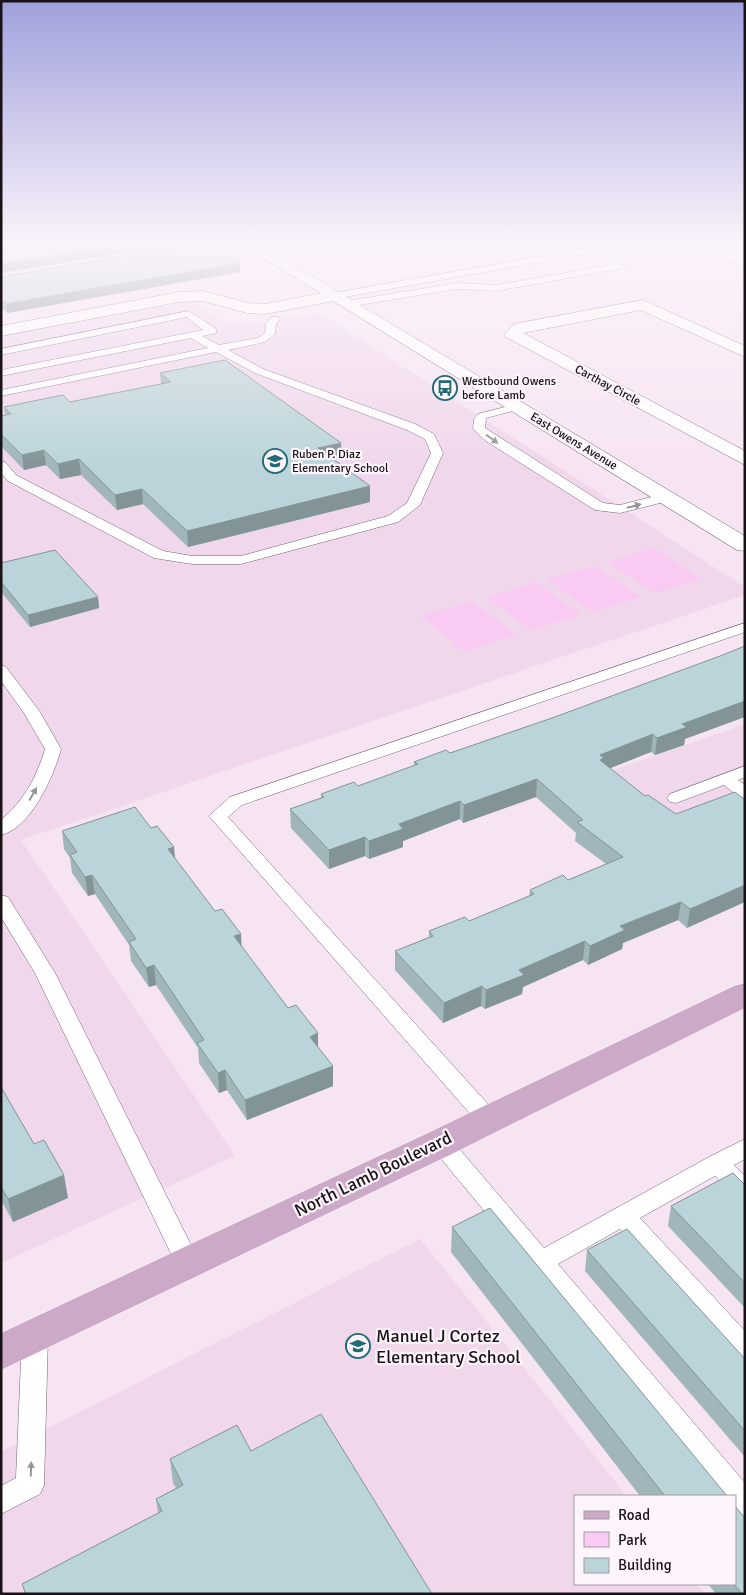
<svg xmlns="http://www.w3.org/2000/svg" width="746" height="1595" font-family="Signika,sans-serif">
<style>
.built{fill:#f0d7ec}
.green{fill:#f9cbf2}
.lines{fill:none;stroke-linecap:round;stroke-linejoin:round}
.service-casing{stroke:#756572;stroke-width:1}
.minor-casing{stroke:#756572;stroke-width:1}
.secondary-casing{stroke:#756572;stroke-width:1}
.primary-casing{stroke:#fff;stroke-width:1}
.service{fill:#fff;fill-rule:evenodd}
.minor{fill:#fff;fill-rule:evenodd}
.secondary{fill:#fff;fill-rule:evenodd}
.primary{fill:#cca9c7;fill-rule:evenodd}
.wall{fill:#a0b6bb}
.shaded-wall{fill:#829498}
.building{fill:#bad4d9;stroke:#829498}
.oneway{fill:#989597}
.labels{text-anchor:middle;stroke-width:4.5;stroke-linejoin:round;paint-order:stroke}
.far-poi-label{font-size:12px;fill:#191318;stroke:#fdf5fb;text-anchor:start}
.far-street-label{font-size:12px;fill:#191318;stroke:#fdf5fb}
.near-street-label{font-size:18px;fill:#191318;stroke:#fdf5fb}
.near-poi-label{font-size:18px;fill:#191318;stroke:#fdf5fb;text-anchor:start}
</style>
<rect width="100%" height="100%" fill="#f7e4f3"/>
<g class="built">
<path d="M193,301L224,322L253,323L321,314L745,587V595L21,840L235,1156L1,1263V335Z"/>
<path d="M745,724V879L614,770Z"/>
<path d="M420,1239L627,1496H575V1584H697L705,1594H1V1452Z"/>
</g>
<g class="green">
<path d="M653,548L701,579L655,593L608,562Z"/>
<path d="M595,566L641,597L593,612L547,579Z"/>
<path d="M536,582L581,615L531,630L487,597Z"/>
<path d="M472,601L516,635L464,651L421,616Z"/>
</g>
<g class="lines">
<defs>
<g id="service">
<path d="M587,248L625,266L620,269L496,291L457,289L347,307L342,304L347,301L457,283L496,285L610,265L586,254L334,299L329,296L334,293Z"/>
<path d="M189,311L216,329V333L202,336L219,345L258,338L265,333L266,324L271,317H279L280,319L276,324L275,334L265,342L228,350L263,369L415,424L434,434L443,453L420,505L398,522L241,564H192L154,558L8,481L1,473V461L5,462L16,475L163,551L192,556H241L388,516L407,503L431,453L425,439L407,430L255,373L216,352L1,396V390L208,348L191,338L1,376V370L203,330L187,317L1,355V349Z"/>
<path d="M517,404L521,405V409L486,418L485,428L603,503L620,505L667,493L673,497L672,500L620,513L595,510L486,441L473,429L474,419L478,414Z"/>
<path d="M745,623V632L242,805L228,817L496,1113L499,1119L496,1125L488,1127L480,1125L209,816L230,797Z"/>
<path d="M1,665L6,667L40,712L61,749C54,776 31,828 1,835V820C23,802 37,777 45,749L24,713L1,681Z"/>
<path d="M745,766V777L738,780L745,785V798L739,797L724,785L676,803L670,802L667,798L670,794Z"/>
<path d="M1,895L8,897L55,973L200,1263L197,1270L188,1273L179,1270L35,973L1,917Z"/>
<path d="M441,1134L449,1137L544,1248L709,1157L745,1139V1159L734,1165L745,1176V1200L737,1198L715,1176L640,1218L745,1331V1360L736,1357L620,1229L558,1264L745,1483V1518L735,1514V1496H720L433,1149L430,1143L433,1137Z"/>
<path d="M35,1325L44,1328L48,1336L44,1485L40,1494L1,1514V1486L16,1478L22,1336L26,1328Z"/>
</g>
<g id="minor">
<path d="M97,244H113L132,259L125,263L120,262Z"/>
<path d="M690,244H710L745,256V264L733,263L692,247Z"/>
<path d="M203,291L248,303L265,304L334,291L342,296L334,301L265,314L247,313L203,301L179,302L1,336V326L179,292Z"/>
<path d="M643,300L745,346V357L641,310L523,333L745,451V465L506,337L504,334L513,325L519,323Z"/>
</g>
<path id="secondary" d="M241,244H258L745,536V551L737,550Z"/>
<path id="primary" d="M745,983V1008L454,1153L1,1370V1333L428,1133L734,986Z"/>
</defs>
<use href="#service" class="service-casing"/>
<use href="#minor" class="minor-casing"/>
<use href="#secondary" class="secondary-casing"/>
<use href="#primary" class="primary-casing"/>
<use href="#service" class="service"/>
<use href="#minor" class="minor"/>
<use href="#secondary" class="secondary"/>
<use href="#primary" class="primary"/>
</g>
<g class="wall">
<path d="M240,263V272L7,313L1,308V277Z"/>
<path d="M160,373L342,458L334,460L370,502L188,547L143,504L117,510L81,475L60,479L46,465L24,470L1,446V416L5,415L4,407L70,402L161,384Z"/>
<path d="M1,563L98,597L99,608L30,627L1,592Z"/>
<path d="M552,718L685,739L684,745L655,755L651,752L610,768L645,796L676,814L735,792L687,928L678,920L623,943L622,949L588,965L583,960L523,987L522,994L485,1009L481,1006L443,1023L395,970V951L429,937V931L469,921L529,896L530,890L568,880L606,864L575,841L576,833L536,797L463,823L460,819L403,841V847L369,859L365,856L329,869L291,828L290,809L321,798V794L358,786L414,766V762L450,753Z"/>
<path d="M62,831L175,860L288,1008L318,1033V1047L333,1066V1086L247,1120L227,1090L219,1093L199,1063L198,1048L156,985L149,987L131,961L129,945L95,894L88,896L72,873L70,858L64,849Z"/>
<path d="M1,1087L34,1144L68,1198L13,1222L1,1200Z"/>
<path d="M745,1185V1308L668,1226L671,1206Z"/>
<path d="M452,1227L727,1496H640L451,1252Z"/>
<path d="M587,1250L745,1359V1457L585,1271Z"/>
<path d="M251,1451L432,1594H25L22,1584L158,1513L156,1499L176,1488L173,1483L170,1459Z"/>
<path d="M708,1584H735L745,1594H716Z"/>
</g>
<g class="shaded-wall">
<path d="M126,244H179L1,273V264Z"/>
<path d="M240,263V272L7,313L6,304Z"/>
<path d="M341,443L342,458L319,463L318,448Z"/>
<path d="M44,450L46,465L24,470L22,455Z"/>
<path d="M79,459L81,475L60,479L58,464Z"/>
<path d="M370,486V502L188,547L187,531Z"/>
<path d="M142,489L143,504L117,510L115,495Z"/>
<path d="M98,597L99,608L30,627L28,615Z"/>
<path d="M745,701V717L685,739L684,745L655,755L657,738L682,724Z"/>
<path d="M653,734L651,752L603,771L600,755Z"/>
<path d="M537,779L536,797L463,823L464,805Z"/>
<path d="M460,801V819L403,841V847L369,859V841L399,824Z"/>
<path d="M365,837V856L329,869V850Z"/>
<path d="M174,847L176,866L168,849Z"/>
<path d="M92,875L95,894L88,896L85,877Z"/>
<path d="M745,885V902L687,928L690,909Z"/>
<path d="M681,902L678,920L623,943L622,949L588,965L590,946L620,926Z"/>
<path d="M241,934L242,953L234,936Z"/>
<path d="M585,941L583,960L523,987L522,994L485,1009L486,990L519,970Z"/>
<path d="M154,965L156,985L149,987L146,968Z"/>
<path d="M482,986L481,1006L443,1023L444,1003Z"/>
<path d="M318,1033V1053L310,1037Z"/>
<path d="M333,1066V1086L247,1120L245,1100Z"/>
<path d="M225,1070L227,1090L219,1093L218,1073Z"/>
<path d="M64,1175L68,1198L13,1222L8,1199Z"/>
</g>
<g class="building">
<path d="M1,244H126L1,264Z"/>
<path d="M195,244H207L240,263L6,304L1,300V277Z"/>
<path d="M225,360L341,443L318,448L370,486L187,531L142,489L115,495L79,459L58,464L44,450L22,455L1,434V416L11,414L4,407L63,395L70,402L171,382L160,373Z"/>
<path d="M55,550L98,597L28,615L1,582V563Z"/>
<path d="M745,646V701L682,724L687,727L657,738L653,734L600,755L604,758L600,760L645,796L648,795L676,814L735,792L745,800V885L690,909L681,902L620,926L625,930L590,946L585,941L519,970L524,975L486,990L482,986L444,1003L395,951L433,936L429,931L465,917L469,921L534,894L530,890L563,875L568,880L623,857L577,822L583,820L537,779L464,805L460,801L399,824L403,829L369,841L365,837L329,850L290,809L324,797L321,794L354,782L358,786L418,764L414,762L446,750L450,753L552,718L720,656Z"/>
<path d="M135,807L151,828L157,826L174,847L168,849L215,911L222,909L241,934L234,936L288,1008L296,1005L318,1033L310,1037L333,1066L245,1100L225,1070L218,1073L197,1043L204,1040L154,965L146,968L129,942L136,939L92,875L85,877L70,855L77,852L62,831Z"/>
<path d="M1,1087L34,1144L44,1140L64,1175L8,1199L1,1187Z"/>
<path d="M733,1173L745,1185V1283L671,1206Z"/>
<path d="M490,1208L727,1496H665L452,1227Z"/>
<path d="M627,1229L745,1359V1431L587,1250Z"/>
<path d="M321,1414L432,1594H26L22,1584L162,1511L156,1499L183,1485L170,1459L237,1425L251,1451Z"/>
<path d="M735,1506L745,1518V1594H742L734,1584H735Z"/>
</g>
<defs><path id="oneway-solid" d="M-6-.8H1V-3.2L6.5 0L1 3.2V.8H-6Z" transform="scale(1.25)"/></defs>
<g class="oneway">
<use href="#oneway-solid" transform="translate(492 439) rotate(36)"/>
<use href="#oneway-solid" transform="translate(634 506) rotate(-14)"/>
<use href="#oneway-solid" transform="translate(33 794) rotate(-61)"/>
<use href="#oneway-solid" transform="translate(31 1469) rotate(-88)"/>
</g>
<linearGradient id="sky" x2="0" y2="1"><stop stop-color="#9fa1dc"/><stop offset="0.52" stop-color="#fbf3fa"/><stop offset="1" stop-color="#fbf3fa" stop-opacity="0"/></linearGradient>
<rect width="746" height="467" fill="url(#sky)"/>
<defs>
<symbol id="bus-ring" viewBox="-11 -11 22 22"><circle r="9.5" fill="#fdf5fb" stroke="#226b76" stroke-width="1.5"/><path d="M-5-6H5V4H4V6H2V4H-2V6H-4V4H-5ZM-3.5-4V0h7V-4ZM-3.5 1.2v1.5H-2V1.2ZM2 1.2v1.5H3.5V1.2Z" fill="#226b76"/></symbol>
<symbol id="school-ring" viewBox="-11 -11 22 22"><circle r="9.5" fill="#fdf5fb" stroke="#226b76" stroke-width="1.5"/><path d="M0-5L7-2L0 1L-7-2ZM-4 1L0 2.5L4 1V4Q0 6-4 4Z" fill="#226b76"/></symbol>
</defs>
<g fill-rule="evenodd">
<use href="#bus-ring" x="431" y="374" width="28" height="28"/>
<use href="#school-ring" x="261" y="447" width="28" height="28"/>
<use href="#school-ring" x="344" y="1332" width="28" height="28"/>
</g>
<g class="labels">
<g class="far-poi-label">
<text x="462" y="385">Westbound Owens<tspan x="462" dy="14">before Lamb</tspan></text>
<text x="292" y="458">Ruben P. Diaz<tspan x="292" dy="14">Elementary School</tspan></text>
</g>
<g class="far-street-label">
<text transform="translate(608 385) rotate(28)" y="4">Carthay Circle</text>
<text transform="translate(574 441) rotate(31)" y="4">East Owens Avenue</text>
</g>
<g class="near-street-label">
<text transform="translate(373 1174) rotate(-26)" y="6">North Lamb Boulevard</text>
</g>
<g class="near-poi-label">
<text x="376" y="1342">Manuel J Cortez<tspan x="376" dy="21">Elementary School</tspan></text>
</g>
</g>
<rect width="746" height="1595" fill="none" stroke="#191318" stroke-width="5"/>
<rect x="574" y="1495" width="162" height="90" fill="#fdf5fb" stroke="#a29ba0"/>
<rect x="584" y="1511" width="25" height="8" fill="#cca9c7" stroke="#a29ba0"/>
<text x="618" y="1520" font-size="15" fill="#191318">Road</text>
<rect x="584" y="1532" width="25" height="15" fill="#f9cbf2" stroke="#a29ba0"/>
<text x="618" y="1545" font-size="15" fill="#191318">Park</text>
<rect x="584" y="1558" width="25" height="15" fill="#bad4d9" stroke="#a29ba0"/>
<text x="618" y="1570" font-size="15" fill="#191318">Building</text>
</svg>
